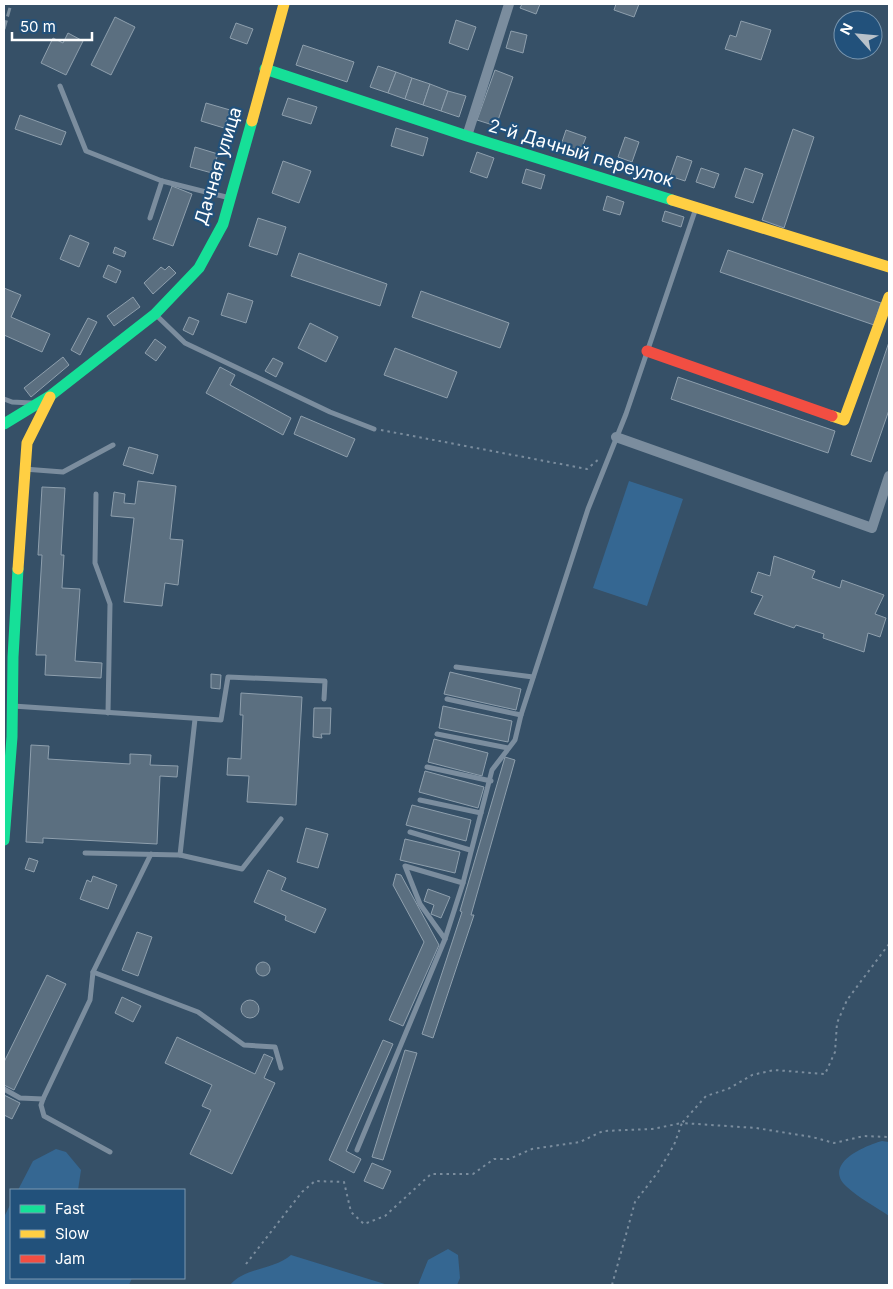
<svg xmlns="http://www.w3.org/2000/svg" width="893" height="1289" font-family="Inter,sans-serif">
<style>
.green{fill:#356792}
.building{fill:#5b6f80;stroke:#8e9fad}
.lines{fill:none;stroke-linecap:round;stroke-linejoin:round}
.path{stroke:#7b8d9e;stroke-width:2;stroke-dasharray:2.5 4;stroke-linecap:butt}
.lane{stroke:#7b8d9e;stroke-width:5}
.street{stroke:#7b8d9e;stroke-width:10}
.fast{stroke:#16e098;stroke-width:11}
.slow{stroke:#ffcf43;stroke-width:11}
.jam{stroke:#f24e42;stroke-width:11}
.rail{stroke:#7d8f9e;stroke-width:3;stroke-dasharray:9 4;stroke-linecap:butt}
.labels{text-anchor:middle;stroke-width:4.5;stroke-linejoin:round;paint-order:stroke}
.street-label{font-size:18px;fill:#fff;stroke:#22517b}
</style>
<rect width="100%" height="100%" fill="#365067"/>
<g class="green">
<path d="M629,481L683,499L647,606L593,588Z"/>
<path d="M882,1141L889,1142V1216C876,1207 859,1198 847,1187C822,1164 864,1146 882,1141Z"/>
<path d="M56,1149L66,1152L81,1170L78,1190H18L33,1161Z"/>
<path d="M11,1203V1278H132L129,1285H4V1217Z"/>
<path d="M448,1249L458,1255L460,1278L457,1285H418L428,1260Z"/>
<path d="M291,1255L388,1285H230C245,1267 274,1270 291,1255Z"/>
</g>
<g class="building">
<path d="M522,4H540L536,14L520,8Z"/>
<path d="M616,4H639L634,17L614,10Z"/>
<path d="M115,17L135,27L111,75L91,65Z"/>
<path d="M456,20L476,27L468,50L449,43Z"/>
<path d="M741,21L771,30L761,60L725,49L730,35L736,37Z"/>
<path d="M236,23L253,29L247,44L230,38Z"/>
<path d="M511,31L527,35L523,53L506,48Z"/>
<path d="M68,33L83,41L66,75L41,63L53,38L63,43Z"/>
<path d="M303,45L354,62L347,82L296,65Z"/>
<path d="M378,66L396,72L388,93L370,87Z"/>
<path d="M495,70L513,77L496,126L477,120Z"/>
<path d="M396,72L412,78L405,99L388,93Z"/>
<path d="M412,78L430,84L423,105L405,99Z"/>
<path d="M430,84L448,91L441,111L423,105Z"/>
<path d="M448,91L466,96L459,117L441,111Z"/>
<path d="M288,98L317,107L311,124L282,115Z"/>
<path d="M206,103L230,110L224,128L201,121Z"/>
<path d="M20,115L66,132L61,145L15,129Z"/>
<path d="M396,128L428,138L423,156L391,146Z"/>
<path d="M793,129L814,137L784,228L762,220Z"/>
<path d="M566,130L586,137L579,155L560,148Z"/>
<path d="M625,137L639,142L632,162L618,157Z"/>
<path d="M195,147L218,154L212,173L190,167Z"/>
<path d="M477,152L494,158L487,178L470,172Z"/>
<path d="M677,156L692,161L685,181L670,176Z"/>
<path d="M283,161L311,171L299,203L272,193Z"/>
<path d="M701,168L719,174L714,188L696,182Z"/>
<path d="M745,168L763,174L753,203L735,197Z"/>
<path d="M526,169L545,175L541,189L522,183Z"/>
<path d="M172,186L192,194L173,246L153,239Z"/>
<path d="M607,196L624,202L620,215L603,210Z"/>
<path d="M665,211L684,217L681,227L662,221Z"/>
<path d="M258,218L286,227L277,255L249,246Z"/>
<path d="M70,235L89,243L79,267L60,259Z"/>
<path d="M115,247L126,252L124,257L113,253Z"/>
<path d="M728,250L881,303L874,325L720,272Z"/>
<path d="M299,253L387,284L380,306L291,276Z"/>
<path d="M108,265L121,271L116,283L103,277Z"/>
<path d="M169,266L176,273L153,294L144,283L161,267L165,270Z"/>
<path d="M4,288L21,295L11,317L50,334L42,352L4,335Z"/>
<path d="M421,291L509,323L500,348L412,317Z"/>
<path d="M228,293L253,301L246,323L221,315Z"/>
<path d="M133,297L140,307L114,326L107,316Z"/>
<path d="M189,317L199,321L193,335L183,330Z"/>
<path d="M88,318L97,322L80,355L71,350Z"/>
<path d="M310,323L338,337L326,362L298,348Z"/>
<path d="M155,339L166,347L156,361L145,353Z"/>
<path d="M889,342V410L871,462L851,455Z"/>
<path d="M395,348L457,372L447,398L384,375Z"/>
<path d="M63,357L69,365L31,397L24,388Z"/>
<path d="M273,358L283,363L276,377L265,371Z"/>
<path d="M220,367L235,375L230,385L291,418L283,435L206,393Z"/>
<path d="M678,377L835,431L828,453L671,399Z"/>
<path d="M301,416L355,439L347,457L294,434Z"/>
<path d="M129,447L158,455L153,474L123,465Z"/>
<path d="M138,481L176,486L170,539L183,540L178,585L165,583L162,606L124,602L134,518L111,516L114,492L125,494L124,503L135,504Z"/>
<path d="M42,487L65,488L61,555H64L62,588L80,589L75,661L102,663L101,678L45,675L46,655H36L42,555H38Z"/>
<path d="M774,556L815,571L812,578L840,588L842,580L884,595L875,614L886,618L880,637L868,633L864,652L823,638L824,634L796,625L794,628L754,614L763,596L751,592L758,572L770,576Z"/>
<path d="M450,672L521,689L516,710L444,694Z"/>
<path d="M211,674L221,675L220,689L211,688Z"/>
<path d="M241,693L302,697L296,805L247,802L249,776L227,775L228,758L241,759L243,715H240Z"/>
<path d="M443,706L512,721L508,742L439,728Z"/>
<path d="M314,708H331L330,734H321L322,738L313,737Z"/>
<path d="M434,739L488,753L482,776L428,762Z"/>
<path d="M31,745L49,746L48,759L130,764V754L151,755L150,765L178,766L177,777L160,776L157,844L43,838V843L26,842Z"/>
<path d="M505,757L515,760L471,915H474L433,1038L422,1034L462,912L460,911Z"/>
<path d="M425,771L484,787L478,808L419,792Z"/>
<path d="M412,805L471,820L466,841L406,825Z"/>
<path d="M306,828L328,834L318,868L297,862Z"/>
<path d="M405,839L460,852L455,873L400,860Z"/>
<path d="M29,858L38,861L34,872L25,869Z"/>
<path d="M268,870L286,878L281,890L326,909L315,933L285,920L286,916L254,902Z"/>
<path d="M396,874L401,875L439,945L403,1026L389,1020L424,942L393,885Z"/>
<path d="M93,876L117,885L108,909L80,899L87,880L91,882Z"/>
<path d="M428,889L450,897L441,918L431,914L434,905L424,901Z"/>
<path d="M137,932L152,937L138,976L122,970Z"/>
<circle cx="263" cy="969" r="7"/>
<path d="M47,975L66,984L14,1090L4,1085V1062Z"/>
<path d="M122,997L141,1006L133,1022L115,1013Z"/>
<circle cx="250" cy="1009" r="9"/>
<path d="M177,1037L255,1074L264,1054L273,1058L264,1078L275,1083L232,1174L190,1154L211,1110L202,1106L212,1085L165,1063Z"/>
<path d="M383,1040L393,1044L346,1151L361,1159L354,1173L329,1160Z"/>
<path d="M405,1050L417,1053L383,1160L372,1157Z"/>
<path d="M4,1095L20,1103L12,1119L4,1115Z"/>
<path d="M372,1163L391,1171L383,1189L364,1181Z"/>
</g>
<g class="lines">
<g class="path">
<path d="M381,430L587,469L599,459"/>
<path d="M246,1264L302,1192L315,1181L344,1182L351,1212L364,1224L385,1216L431,1174H473L494,1159H509L532,1149L580,1142L603,1131L652,1129L682,1123L706,1096L728,1089L752,1075L774,1070L825,1074L835,1052L837,1023L847,1000L889,944"/>
<path d="M612,1285L635,1202L658,1172L674,1145L682,1123L756,1128L812,1137L834,1143L864,1136L889,1137"/>
</g>
<g class="lane">
<path d="M60,86L86,151L162,181L230,198"/>
<path d="M150,218L162,181"/>
<path d="M155,314L185,343L330,412L374,429"/>
<path d="M4,399L12,402L31,403"/>
<path d="M24,469L63,472L113,445"/>
<path d="M96,494L95,563L110,604L108,713"/>
<path d="M456,667L533,677"/>
<path d="M447,699L521,715"/>
<path d="M13,706L221,720L228,677L325,681L324,699"/>
<path d="M437,734L508,748"/>
<path d="M427,767L491,781"/>
<path d="M420,800L481,813"/>
<path d="M410,832L470,850"/>
<path d="M85,853L180,855L195,719"/>
<path d="M180,855L242,869L281,819"/>
<path d="M445,939L420,904L405,866L463,883"/>
<path d="M93,972L198,1012L244,1045L275,1047L281,1068"/>
<path d="M4,1089L20,1098L43,1099L90,1000L93,972L151,854"/>
<path d="M43,1099L41,1105L44,1116L110,1152"/>
<path d="M357,1150L445,939L463,883L492,770L515,740L521,715L588,509L626,414L696,208"/>
</g>
<g class="street">
<path d="M467,136L509,4"/>
<path d="M616,437L872,528L889,476"/>
</g>
<g class="fast">
<path d="M265,69L467,136L672,200"/>
<path d="M4,424L50,396L155,314L199,268L223,224L252,121"/>
<path d="M4,840L12,737L13,657L18,569"/>
</g>
<g class="slow">
<path d="M252,121L284,4"/>
<path d="M672,200L889,267"/>
<path d="M832,416L844,420L889,297"/>
<path d="M18,569L27,443L50,397"/>
</g>
<path class="jam" d="M647,351L832,416"/>
<path class="rail" d="M4,29L11,4"/>
</g>
<g class="labels">
<g class="street-label">
<text transform="translate(581 153) rotate(17)" y="6">2-й Дачный переулок</text>
<text transform="translate(218 166) rotate(-73)" y="6">Дачная улица</text>
</g>
</g>
<rect width="893" height="1289" fill="none" stroke="#ffffff" stroke-width="10"/>
<rect x="10" y="1189" width="175" height="90" fill="#22517b" stroke="#7a97b0"/>
<rect x="20" y="1205" width="25" height="8" fill="#16e098" stroke="#7a97b0"/>
<text x="55" y="1214" font-size="15" fill="#ffffff">Fast</text>
<rect x="20" y="1230" width="25" height="8" fill="#ffcf43" stroke="#7a97b0"/>
<text x="55" y="1239" font-size="15" fill="#ffffff">Slow</text>
<rect x="20" y="1255" width="25" height="8" fill="#f24e42" stroke="#7a97b0"/>
<text x="55" y="1264" font-size="15" fill="#ffffff">Jam</text>
<g transform="translate(858 35) rotate(297)"><circle r="24" fill="#22517b" stroke="#7a97b0"/>
<path d="M0-4L9 19L0 12L-9 19Z" fill="#b9c2ca"/>
<text y="-8" font-size="14" font-weight="bold" text-anchor="middle" fill="#ffffff">N</text>
</g>
<path d="M12 32v8h80v-8" fill="none" stroke="#ffffff" stroke-width="2.5"/>
<text x="20" y="32" font-size="15" fill="#ffffff" stroke="#22517b" stroke-width="4" paint-order="stroke">50 m</text>
</svg>
